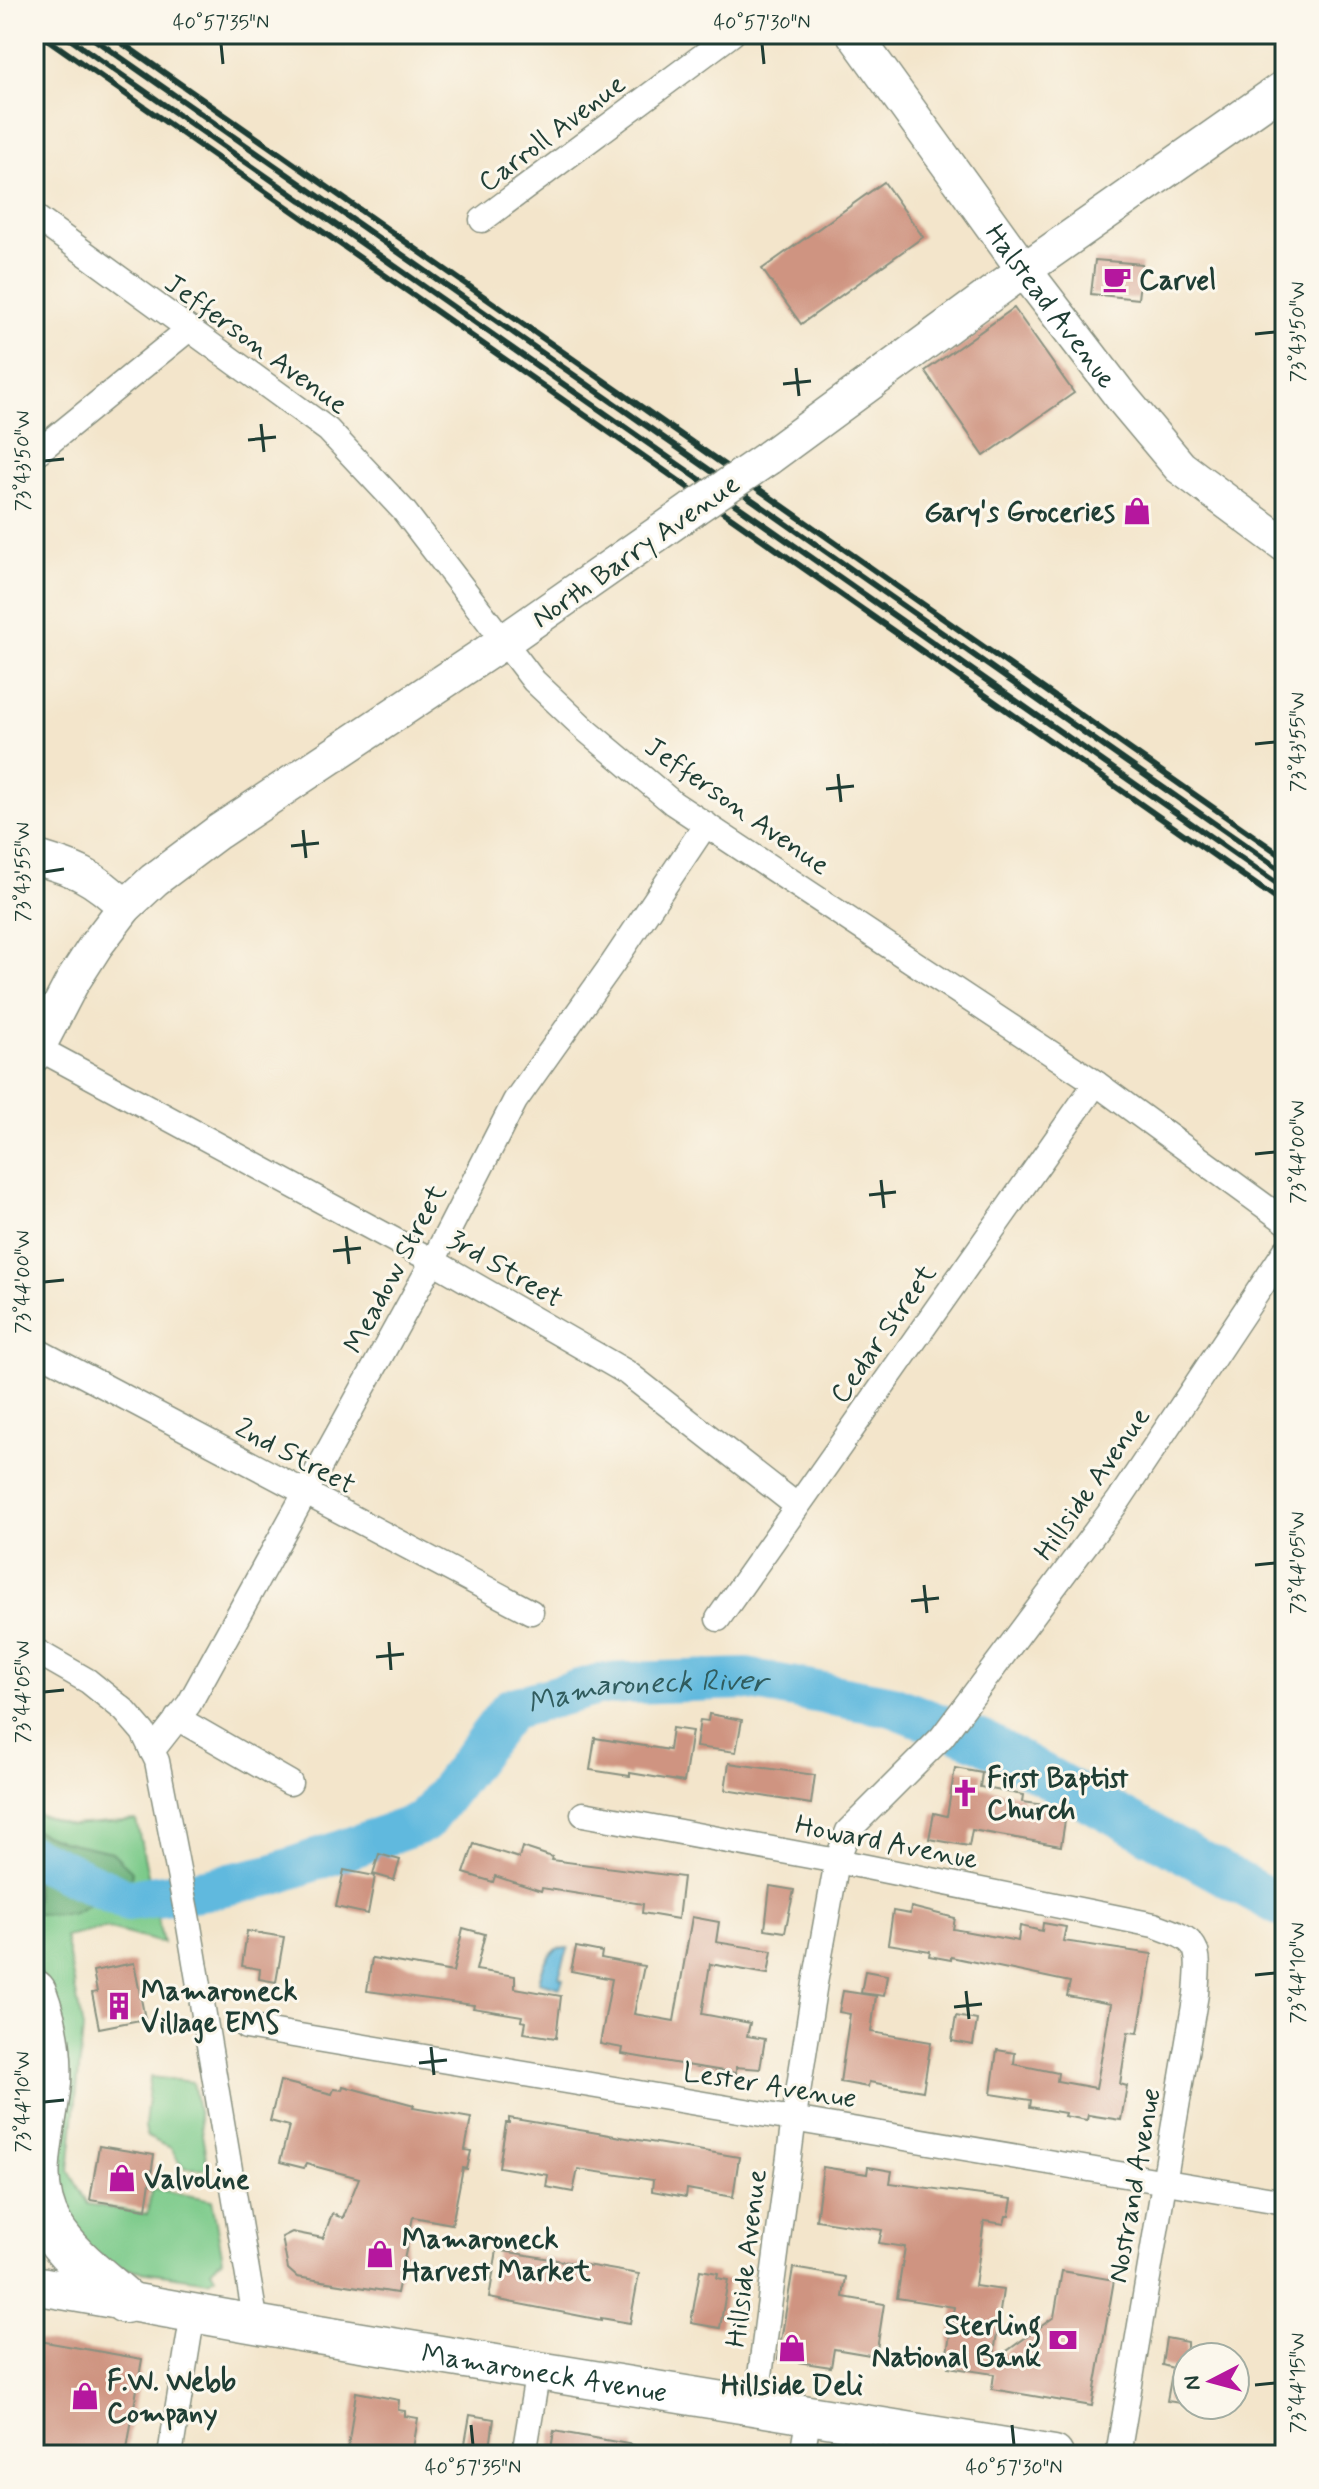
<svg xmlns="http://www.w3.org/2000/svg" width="1319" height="2489" font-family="Mynerve,sans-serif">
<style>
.green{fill:#7cca8a;stroke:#4e845f;stroke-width:2}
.forest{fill:#65ae76;stroke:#427655;stroke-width:2}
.water{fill:#61b9de;stroke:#407b89;stroke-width:2}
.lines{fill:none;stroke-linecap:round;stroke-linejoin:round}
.river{stroke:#61b9de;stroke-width:42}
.building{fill:#cf9481}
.street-casing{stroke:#899180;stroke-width:27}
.secondary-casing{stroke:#899180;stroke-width:37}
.primary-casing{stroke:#899180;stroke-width:41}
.highway-casing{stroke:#899180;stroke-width:47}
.street{stroke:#fff;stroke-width:24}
.secondary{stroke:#fff;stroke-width:34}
.primary{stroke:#fff;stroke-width:38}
.highway{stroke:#fff;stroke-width:44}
.rail{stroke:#1f3d34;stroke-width:6}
.secondary-bridge-casing{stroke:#899180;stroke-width:37;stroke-linecap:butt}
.secondary-bridge{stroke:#fff;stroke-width:34}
.ticks{fill:none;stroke:#1f3d34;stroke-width:3}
.labels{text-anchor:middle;stroke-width:6;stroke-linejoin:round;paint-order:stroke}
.street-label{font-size:28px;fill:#1f3d34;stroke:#fbf7ec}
.poi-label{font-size:28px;font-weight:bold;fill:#1f3d34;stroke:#fbf7ec;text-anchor:start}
.water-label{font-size:30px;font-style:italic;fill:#305c5e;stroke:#fbf7ec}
.neatline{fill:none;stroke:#1f3d34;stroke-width:3}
.ticks-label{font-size:20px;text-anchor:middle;fill:#1f3d34}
</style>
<rect width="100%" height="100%" fill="#fbf7ec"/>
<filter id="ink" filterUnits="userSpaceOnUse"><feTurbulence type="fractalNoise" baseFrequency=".0125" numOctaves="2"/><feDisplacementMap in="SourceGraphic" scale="16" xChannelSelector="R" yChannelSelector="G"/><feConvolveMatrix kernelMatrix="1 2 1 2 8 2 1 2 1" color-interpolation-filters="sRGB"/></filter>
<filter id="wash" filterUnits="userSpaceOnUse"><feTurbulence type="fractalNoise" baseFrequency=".006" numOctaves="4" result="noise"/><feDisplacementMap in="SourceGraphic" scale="32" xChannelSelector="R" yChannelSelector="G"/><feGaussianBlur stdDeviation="1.8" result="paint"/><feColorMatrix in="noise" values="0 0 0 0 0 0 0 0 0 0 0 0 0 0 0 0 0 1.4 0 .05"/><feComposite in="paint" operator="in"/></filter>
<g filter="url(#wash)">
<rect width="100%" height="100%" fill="#f3e5cb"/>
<g class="green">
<path d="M34,1813L71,1825L136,1820L163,1943L106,1928L65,1937L83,2029L69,2171L88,2204L147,2214L152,2188L212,2200L223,2260L218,2262L211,2270L215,2277L208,2281L101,2265L60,2214L42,1975L34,1962Z"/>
<path d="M150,2077L193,2082L208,2169L186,2168L178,2161L171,2148L147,2137L145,2126Z"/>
</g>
<path class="forest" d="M34,1830L62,1841L112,1852L132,1871L130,1883L72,1914H36Z"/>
<path class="water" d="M559,1948H568L559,1977L563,1979L560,1988L539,1982C543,1967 545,1955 559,1948Z"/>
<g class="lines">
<path class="river" id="s1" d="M34,1857L128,1900L206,1889L272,1875L424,1822L510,1709L601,1684L746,1679L892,1706L984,1742L1285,1908"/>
</g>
<g id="blocks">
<g class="building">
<path d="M884,182L923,237L801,324L762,269Z"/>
<path d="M1095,260L1142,264L1138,299L1091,294Z"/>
<path d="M1014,308L1074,393L984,456L925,371Z"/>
<path d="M709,1714L742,1720L736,1752L696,1747L700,1720L708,1721Z"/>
<path d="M672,1728L692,1731L684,1782L630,1773V1776L590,1770L595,1738L669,1750Z"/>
<path d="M729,1763L815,1775L811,1804L725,1790Z"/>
<path d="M955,1768L982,1773L980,1787L1023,1795L1022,1802L1067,1808L1061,1846L972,1830L969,1846L929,1839L934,1813L947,1816Z"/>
<path d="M474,1844L519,1858L522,1847L552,1857L551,1860L683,1877L678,1919L642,1913L643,1904L542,1888L541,1891L495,1876L493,1882L464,1873Z"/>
<path d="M379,1854L400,1860L394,1880L373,1874Z"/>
<path d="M344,1870L375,1876L368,1914L336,1907Z"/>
<path d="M770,1886L794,1890L785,1932L765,1929Z"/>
<path d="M911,1907L955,1918L953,1929L1018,1941L1020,1926L1042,1931L1043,1923L1066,1927L1063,1941L1152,1954L1138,2033L1128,2032L1120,2084L1127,2086L1121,2120L1088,2115L1087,2120L1064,2116L1065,2113L1030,2107L1031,2100L991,2094L997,2050L1015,2053L1014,2064L1058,2073L1057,2081L1096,2088L1111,2004L1067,1996L1070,1982L951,1957V1960L929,1956L930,1951L888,1944L893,1911L910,1914Z"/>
<path d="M692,1917L719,1922L716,1942L772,1951L768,1974L710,1964L702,2014L750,2023L747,2036L765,2039L760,2069L736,2067V2073L680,2064L622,2054L623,2048L600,2044L612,1979L571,1971L576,1947L602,1952L601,1958L644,1966L634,2014L674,2021Z"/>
<path d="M463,1928L485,1934L476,1970L515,1976V1988L561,1996L556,2038L524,2033L526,2022L521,2021L522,2016L473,2008L474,2005L367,1991L372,1958L453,1972Z"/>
<path d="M247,1931L284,1937L276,1982L259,1979L260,1969L242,1966Z"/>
<path d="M134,1963L145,2019L99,2028L92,1993L97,1992L93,1971Z"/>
<path d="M865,1971L887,1975L884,1996L861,1993Z"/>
<path d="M843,1991L876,1996L871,2032L931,2042L923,2091L869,2082L868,2087L840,2082L850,2014L839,2012Z"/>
<path d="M956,2016L977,2020L973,2045L952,2041Z"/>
<path d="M280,2081L332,2094L334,2089L342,2090L343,2086L414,2105L413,2108L471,2118L465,2150L471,2151L467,2169L463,2168L452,2224L413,2217L397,2293L297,2277L288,2269L282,2237L292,2232L323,2238L332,2214L343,2218L359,2178L306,2164L304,2168L280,2162L289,2126L270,2121Z"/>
<path d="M509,2118L739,2157L733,2197L687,2189L686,2197L652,2191L653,2180L578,2169L573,2192L546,2187L548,2175L499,2167L506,2123H509Z"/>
<path d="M99,2146L154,2155L146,2209L90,2200Z"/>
<path d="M823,2167L867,2174L868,2167L892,2171L890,2183L1012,2199L1009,2216H1006L1004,2224L984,2221L975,2286L1003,2290L993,2361L1054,2317L1062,2271L1114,2280L1092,2406L992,2389L994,2374L948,2367L950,2353H947L954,2307L897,2298L905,2247L879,2243L882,2230L816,2220Z"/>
<path d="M497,2250L639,2274L630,2323L601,2318V2320L489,2298Z"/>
<path d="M793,2268L846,2277L843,2297L884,2304L876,2356L834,2349L831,2367L778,2359Z"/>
<path d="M700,2270L718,2273L717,2278L728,2280L720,2328L691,2323Z"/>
<path d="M1166,2338L1187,2342V2404L1167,2401L1173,2368L1162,2365Z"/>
<path d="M34,2340L142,2359L126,2455H34Z"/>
<path d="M356,2392L399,2400L398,2410L405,2411V2416L418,2418L412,2455H347Z"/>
<path d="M470,2415L494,2419L489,2455H463Z"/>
<path d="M554,2431L634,2445L633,2455H550Z"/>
</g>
</g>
</g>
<g filter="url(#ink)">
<use href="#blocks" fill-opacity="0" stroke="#899180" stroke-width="2"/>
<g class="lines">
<defs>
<g id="street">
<path d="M34,216L328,430L404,511L534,681L586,730L673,803L1096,1083L1285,1221"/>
<path d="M482,220L732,34"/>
<path d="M34,455L189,329"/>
<path d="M38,1048L433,1261L626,1372L796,1505"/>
<path d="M34,1349L531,1612"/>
<path d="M718,1619L1096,1083"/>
<path d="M34,1650L88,1681L124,1710L143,1732L157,1761L189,1926L256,2324"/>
<path d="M177,1718L290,1783"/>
<path d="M152,1751L189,1704L433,1261L515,1101L613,963L706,824"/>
<path d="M583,1814L837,1861L1154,1925C1201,1942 1200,1944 1196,1994L1118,2455"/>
<path d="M246,2027L1285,2202"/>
<path d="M756,2406L794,2118L815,1983L837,1861L848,1831L942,1737L1119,1500L1285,1251"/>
<path d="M170,2455L193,2313"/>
<path d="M524,2455L538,2370"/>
<path d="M802,2455L809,2415"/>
</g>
<g id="secondary">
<path id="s2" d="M854,34L1024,270L1123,399L1180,467L1285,545"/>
<path d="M768,458L1024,270L1285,87"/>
<path d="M34,857C75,869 94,876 125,907"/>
<path d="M34,1055L71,984L96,945L125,907L154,880L218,832L503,642L693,509"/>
</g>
<g id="primary">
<path id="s3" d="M34,2285L306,2333L1054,2455"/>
</g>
<path id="highway" d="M34,1992C45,2021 51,2050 49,2082C45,2131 24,2181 51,2227C69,2257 99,2278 125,2301"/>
</defs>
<use href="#street" class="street-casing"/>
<use href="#secondary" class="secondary-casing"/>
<use href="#primary" class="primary-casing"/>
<use href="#highway" class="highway-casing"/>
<use href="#street" class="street"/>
<use href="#secondary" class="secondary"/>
<use href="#primary" class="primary"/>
<use href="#highway" class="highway"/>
<g class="rail">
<path d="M40,34L1285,905"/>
<path d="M63,34L1285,889"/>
<path d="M87,34L1285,873"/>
<path d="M109,34L1285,858"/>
</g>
<defs>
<path id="secondary-bridge" d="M693,509L768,458"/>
</defs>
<use href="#secondary-bridge" class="secondary-bridge-casing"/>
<use href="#secondary-bridge" class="secondary-bridge"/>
</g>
</g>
<path class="ticks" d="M221,44L223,64M762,44L764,64M1255,334L1275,332M796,368L799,396M783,384L811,381M261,424L264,452M248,440L276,437M44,461L64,459M1255,744L1275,742M838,774L841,802M826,789L854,786M303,830L306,858M291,846L319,843M44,872L64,869M1255,1154L1275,1152M881,1180L884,1208M869,1195L896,1192M346,1236L349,1264M333,1251L361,1248M44,1282L64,1280M1255,1565L1275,1563M924,1585L927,1613M911,1601L939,1598M389,1642L391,1670M376,1657L404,1654M44,1692L64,1690M1255,1975L1275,1973M966,1991L969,2019M954,2007L982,2004M431,2047L434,2075M419,2063L447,2060M44,2102L64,2100M1255,2385L1275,2383M471,2425L473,2445M1012,2425L1014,2445"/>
<defs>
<symbol id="cafe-bare" viewBox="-9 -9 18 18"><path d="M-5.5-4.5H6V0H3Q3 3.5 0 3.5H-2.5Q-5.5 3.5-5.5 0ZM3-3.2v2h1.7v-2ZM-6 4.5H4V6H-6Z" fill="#b5179e" stroke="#fbf7ec" stroke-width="2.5" paint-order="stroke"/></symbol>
<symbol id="shop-bare" viewBox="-9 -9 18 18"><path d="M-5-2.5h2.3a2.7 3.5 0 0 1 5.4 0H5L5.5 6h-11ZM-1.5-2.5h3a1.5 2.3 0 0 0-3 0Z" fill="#b5179e" stroke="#fbf7ec" stroke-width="2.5" paint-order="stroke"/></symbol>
<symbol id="church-bare" viewBox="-9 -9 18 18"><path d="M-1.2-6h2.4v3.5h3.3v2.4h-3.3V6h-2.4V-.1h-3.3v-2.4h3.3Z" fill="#b5179e" stroke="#fbf7ec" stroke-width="2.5" paint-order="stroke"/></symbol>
<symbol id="building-bare" viewBox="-9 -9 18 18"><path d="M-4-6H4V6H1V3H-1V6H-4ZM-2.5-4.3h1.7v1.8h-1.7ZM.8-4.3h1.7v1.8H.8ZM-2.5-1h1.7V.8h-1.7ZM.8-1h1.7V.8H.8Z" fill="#b5179e" stroke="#fbf7ec" stroke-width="2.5" paint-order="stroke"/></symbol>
<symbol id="bank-bare" viewBox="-9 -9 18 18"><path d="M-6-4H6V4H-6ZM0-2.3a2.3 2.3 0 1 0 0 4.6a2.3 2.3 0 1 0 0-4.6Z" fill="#b5179e" stroke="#fbf7ec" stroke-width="2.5" paint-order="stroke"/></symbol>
</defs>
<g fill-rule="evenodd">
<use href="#cafe-bare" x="1097" y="259" width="40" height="40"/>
<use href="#shop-bare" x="1117" y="491" width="40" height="40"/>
<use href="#church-bare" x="945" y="1773" width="40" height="40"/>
<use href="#building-bare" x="99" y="1986" width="40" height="40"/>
<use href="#shop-bare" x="102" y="2158" width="40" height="40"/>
<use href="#shop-bare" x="360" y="2234" width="40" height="40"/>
<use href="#bank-bare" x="1043" y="2320" width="40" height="40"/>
<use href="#shop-bare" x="772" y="2328" width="40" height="40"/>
<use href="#shop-bare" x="65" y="2376" width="40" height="40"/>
</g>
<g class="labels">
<g class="street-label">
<text transform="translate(551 132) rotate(-37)" y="10">Carroll Avenue</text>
<text dy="10" stroke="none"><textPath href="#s2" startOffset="336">Halstead Avenue</textPath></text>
<text transform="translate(257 343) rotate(36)" y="10">Jefferson Avenue</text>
<text transform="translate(635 550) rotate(-35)" y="10">North Barry Avenue</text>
<text transform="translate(738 805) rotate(35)" y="10">Jefferson Avenue</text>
<text transform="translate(394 1268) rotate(-62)" y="10">Meadow Street</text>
<text transform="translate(506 1268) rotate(30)" y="10">3rd Street</text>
<text transform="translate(882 1333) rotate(-55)" y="10">Cedar Street</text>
<text transform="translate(296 1455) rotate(28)" y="10">2nd Street</text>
<text transform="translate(1091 1483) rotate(-55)" y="10">Hillside Avenue</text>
<text transform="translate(887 1841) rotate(11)" y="10">Howard Avenue</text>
<text transform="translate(770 2084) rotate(9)" y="10">Lester Avenue</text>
<text transform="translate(1133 2185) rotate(-80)" y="10">Nostrand Avenue</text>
<text transform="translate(745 2258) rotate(-83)" y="10">Hillside Avenue</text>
<text dy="10" stroke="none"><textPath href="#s3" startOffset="518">Mamaroneck Avenue</textPath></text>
</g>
<g class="poi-label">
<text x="1139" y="289">Carvel</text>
<text x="1115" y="521" text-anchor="end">Gary's Groceries</text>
<text x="987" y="1787">First Baptist<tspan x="987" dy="32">Church</tspan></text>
<text x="141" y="2000">Mamaroneck<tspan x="141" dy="32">Village EMS</tspan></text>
<text x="144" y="2188">Valvoline</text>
<text x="402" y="2248">Mamaroneck<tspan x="402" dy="32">Harvest Market</tspan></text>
<text x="1041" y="2334" text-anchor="end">Sterling<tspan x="1041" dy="32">National Bank</tspan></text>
<text x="107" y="2390">F.W. Webb<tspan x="107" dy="32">Company</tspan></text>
<text x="792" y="2394" text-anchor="middle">Hillside Deli</text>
</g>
<g class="water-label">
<text dy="10" stroke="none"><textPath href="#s1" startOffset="692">Mamaroneck River</textPath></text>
</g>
</g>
<rect width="1319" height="2489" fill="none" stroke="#fbf7ec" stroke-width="88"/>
<g transform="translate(1211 2381) rotate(264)"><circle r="38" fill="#fbf7ec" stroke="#a3ada2" stroke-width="2"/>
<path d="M0-6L14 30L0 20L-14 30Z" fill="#b5179e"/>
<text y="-12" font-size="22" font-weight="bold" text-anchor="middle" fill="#1f3d34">N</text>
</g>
<rect x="44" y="44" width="1231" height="2401" class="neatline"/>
<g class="ticks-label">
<text x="221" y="29">40°57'35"N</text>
<text x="762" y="29">40°57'30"N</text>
<text transform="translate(1297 332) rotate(-90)" y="7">73°43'50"W</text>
<text transform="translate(22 461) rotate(-90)" y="7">73°43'50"W</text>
<text transform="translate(1297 742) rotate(-90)" y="7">73°43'55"W</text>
<text transform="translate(22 872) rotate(-90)" y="7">73°43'55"W</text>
<text transform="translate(1297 1152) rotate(-90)" y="7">73°44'00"W</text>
<text transform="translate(22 1282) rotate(-90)" y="7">73°44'00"W</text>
<text transform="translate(1297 1563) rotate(-90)" y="7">73°44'05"W</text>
<text transform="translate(22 1692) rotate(-90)" y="7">73°44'05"W</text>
<text transform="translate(1297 1973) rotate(-90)" y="7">73°44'10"W</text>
<text transform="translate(22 2102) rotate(-90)" y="7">73°44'10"W</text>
<text transform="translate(1297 2383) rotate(-90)" y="7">73°44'15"W</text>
<text x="473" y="2474">40°57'35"N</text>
<text x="1014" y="2474">40°57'30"N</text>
</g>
</svg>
